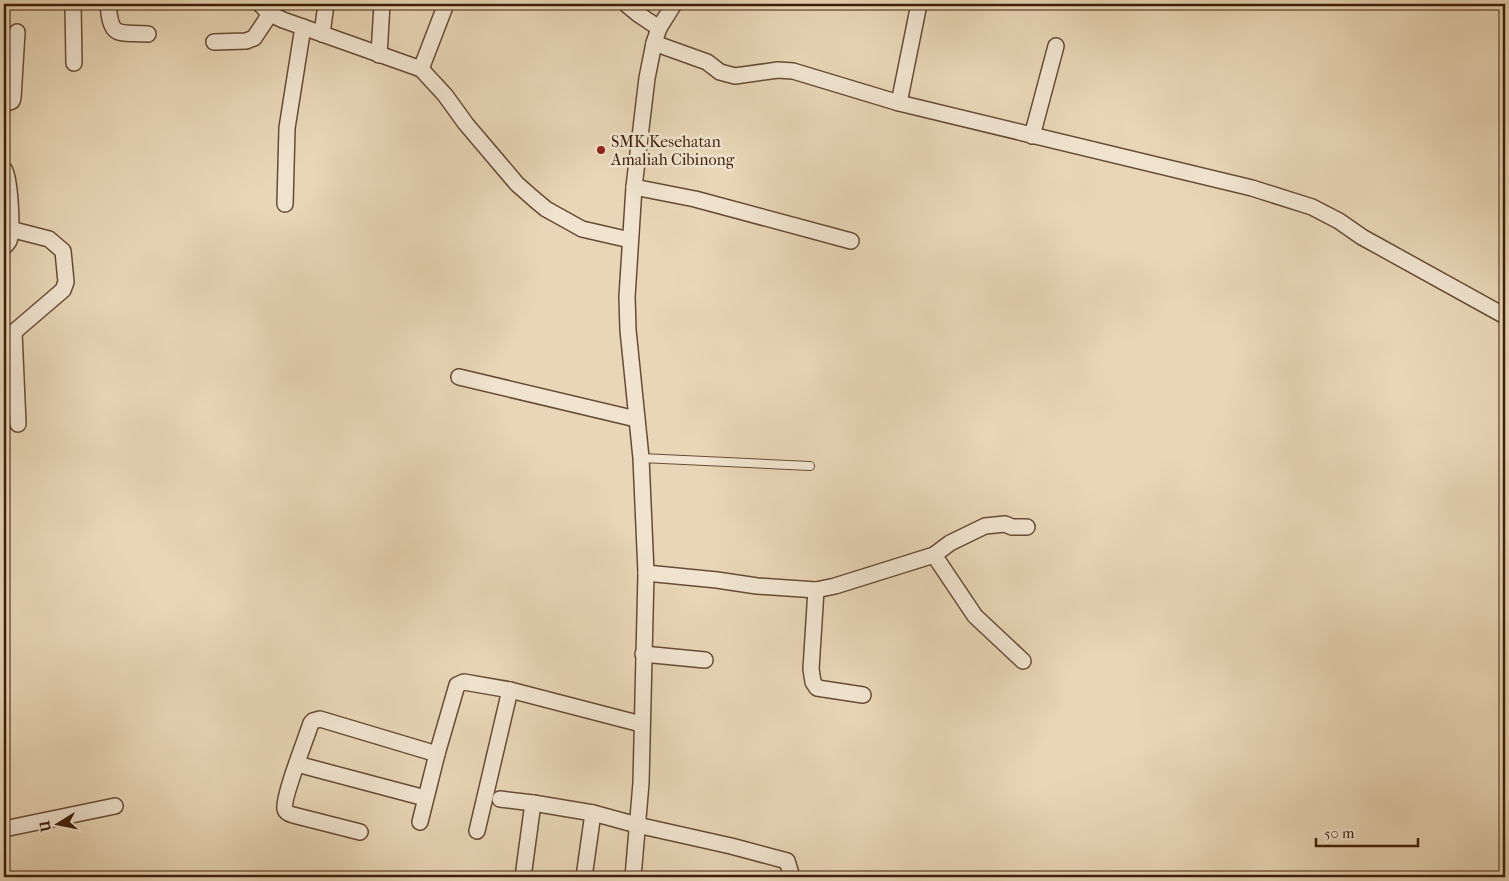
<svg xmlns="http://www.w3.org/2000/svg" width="1509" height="881" font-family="'IM FELL French Canon',serif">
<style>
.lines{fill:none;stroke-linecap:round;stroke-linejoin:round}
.lane-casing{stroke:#684b34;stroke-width:10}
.street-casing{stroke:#684b34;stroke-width:18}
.lane{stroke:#f0e4d0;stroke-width:8}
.street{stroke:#f0e4d0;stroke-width:15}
.poi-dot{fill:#8f2418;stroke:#f0e4d0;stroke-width:2}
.labels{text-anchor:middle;stroke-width:5;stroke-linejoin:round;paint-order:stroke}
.poi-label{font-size:16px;fill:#3e1d09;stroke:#f0e4d0;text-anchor:start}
</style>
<rect width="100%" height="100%" fill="#e8d6b6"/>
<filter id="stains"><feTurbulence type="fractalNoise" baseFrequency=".004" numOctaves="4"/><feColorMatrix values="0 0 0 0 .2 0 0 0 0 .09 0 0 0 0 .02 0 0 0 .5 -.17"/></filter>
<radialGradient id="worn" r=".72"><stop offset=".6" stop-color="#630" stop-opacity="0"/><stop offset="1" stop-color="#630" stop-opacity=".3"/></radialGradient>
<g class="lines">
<defs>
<path id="lane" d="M641,458L810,466"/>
<g id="street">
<path d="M73,4L74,63"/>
<path d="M108,4C111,39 117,32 148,34"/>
<path d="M260,4L270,14L283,20L421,69L445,95L466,124L517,184L534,199L546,209L582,229L630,240"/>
<path d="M626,4L638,14L659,28"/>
<path d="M322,34L326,4"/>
<path d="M214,42L246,41L254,38L270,14"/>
<path d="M654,43L707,62L720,72L735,76L778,70L793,71L899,103L1252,188L1312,207L1339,221L1362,237L1505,316"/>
<path d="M379,55L382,4"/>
<path d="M421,69L446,4"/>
<path d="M899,103L919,4"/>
<path d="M4,104L12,101L13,98L17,32"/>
<path d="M1032,136L1056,46"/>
<path d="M4,169C10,177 13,231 9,241C8,243 6,245 4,247"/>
<path d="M634,187L695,199L851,241"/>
<path d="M285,204L287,128L303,27"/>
<path d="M10,229L49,239L63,251L66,282L63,290L14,332"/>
<path d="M14,332L18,424"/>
<path d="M459,377L636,419"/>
<path d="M934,555L975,616L1023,661"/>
<path d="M646,573L717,580L757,586L816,590L835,586L934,555L950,543L985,526L1005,524L1012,527H1027"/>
<path d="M816,590L811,669L813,682L817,688L863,695"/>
<path d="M643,654L705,660"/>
<path d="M297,764L425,798"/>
<path d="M500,799L533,803L593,813L637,825L731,846L787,861L792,877"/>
<path d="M420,822L437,754"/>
<path d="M4,829L115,806"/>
<path d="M477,831L510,690"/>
<path d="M360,832L293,815C289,814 286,813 285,809C282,799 307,736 311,723L313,721L320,719L437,754L457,685L464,682L510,690L641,724"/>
<path d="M523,877L533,803"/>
<path d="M584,877L593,813"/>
<path d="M633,877L641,783L646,573L641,458L628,330L627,297L634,187L647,78L654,43L659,28L674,4"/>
</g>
</defs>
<use href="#lane" class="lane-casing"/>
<use href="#street" class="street-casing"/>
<use href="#lane" class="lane"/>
<use href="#street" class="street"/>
</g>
<circle class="poi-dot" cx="601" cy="150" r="5"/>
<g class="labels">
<g class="poi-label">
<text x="611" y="147">SMK Kesehatan<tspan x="611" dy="18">Amaliah Cibinong</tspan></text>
</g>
</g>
<rect width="1509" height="881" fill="none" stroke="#e8d6b6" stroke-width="20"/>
<rect x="5" y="5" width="1499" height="871" fill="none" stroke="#3e1d09" stroke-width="2.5"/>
<rect x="10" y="10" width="1489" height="861" fill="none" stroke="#3e1d09"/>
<g transform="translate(58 824) rotate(260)" stroke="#f0e4d0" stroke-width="4" paint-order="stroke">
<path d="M0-4L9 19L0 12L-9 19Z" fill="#3e1d09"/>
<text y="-8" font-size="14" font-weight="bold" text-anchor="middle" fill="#3e1d09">U</text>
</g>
<path d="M1316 838v8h102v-8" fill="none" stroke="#3e1d09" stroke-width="2.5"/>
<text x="1324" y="838" font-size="15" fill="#3e1d09" stroke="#f0e4d0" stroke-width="4" paint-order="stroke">50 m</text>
<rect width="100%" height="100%" filter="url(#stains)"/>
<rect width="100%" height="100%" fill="url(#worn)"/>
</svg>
